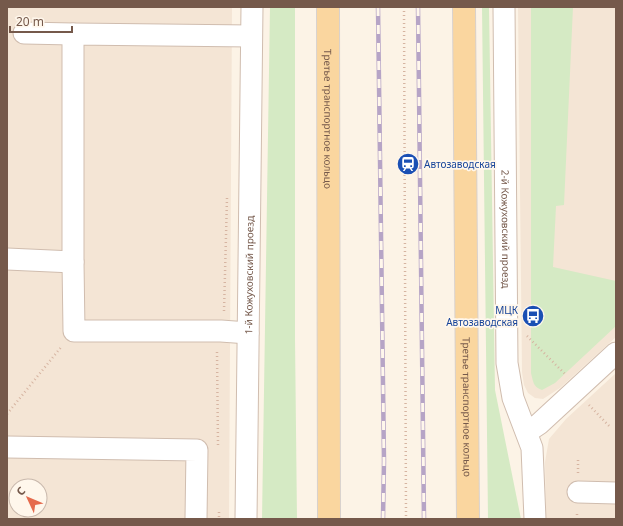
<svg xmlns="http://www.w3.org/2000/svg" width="623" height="526" font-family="'Noto Sans',sans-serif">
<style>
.residential{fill:#f4e5d5;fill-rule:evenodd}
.green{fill:#d5eac4}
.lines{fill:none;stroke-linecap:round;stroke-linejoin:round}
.minor-casing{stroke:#d0bdaf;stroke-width:23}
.major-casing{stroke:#d8d1cd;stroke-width:24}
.path{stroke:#d6b4a1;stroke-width:2.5;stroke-dasharray:1 3;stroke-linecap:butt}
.minor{stroke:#fff;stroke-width:21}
.major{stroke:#fad69f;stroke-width:22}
.rail-casing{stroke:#b6a4c6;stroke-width:4.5}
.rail{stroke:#fff7ec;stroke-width:3;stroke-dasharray:9;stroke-linecap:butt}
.labels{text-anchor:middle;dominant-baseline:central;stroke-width:3.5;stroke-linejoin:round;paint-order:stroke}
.street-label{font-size:10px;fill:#75594b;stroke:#fff7ec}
.transit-label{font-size:10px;fill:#164399;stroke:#fff7ec;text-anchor:start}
</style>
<rect width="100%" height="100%" fill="#fcf3e6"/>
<path class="residential" d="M 7,7 L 232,7 L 229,519 L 7,519 ZM 16,486 L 40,486 L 40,510 L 16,510 Z
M 518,7 L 616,7 L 616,337 L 560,388 L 543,399 L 535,398 L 528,393 L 524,385 L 522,372 Z
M 616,373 L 616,519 L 546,519 L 545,462 L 549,439 L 566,419 Z"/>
<path class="green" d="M 270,7 L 295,7 L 295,339 L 297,519 L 262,519 Z
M 482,7 L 489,7 L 495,390 L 521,519 L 488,519 Z
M 531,7 L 573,7 L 564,205 L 556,206 L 553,267 L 616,281 L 616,326 L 555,383 L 542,390 C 533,387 533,381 531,373 Z"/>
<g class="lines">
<g class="minor-casing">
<g id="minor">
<path id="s1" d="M 504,7 L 507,363 L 513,398 L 532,448 L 535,519"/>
<path d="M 24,33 L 73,34"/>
<path d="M 7,259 L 73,262 L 73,34 L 251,36"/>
<path d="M 73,262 L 74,331 L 221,331 L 248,333"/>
<path d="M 527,432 L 539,424 L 616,353"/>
<path d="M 7,447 L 197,450 L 196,519"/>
<path d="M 578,492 L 616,493"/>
<path id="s2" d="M 246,519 L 252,7"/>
</g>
</g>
<g class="major-casing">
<g id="major">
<path id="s3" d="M 328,7 L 329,519"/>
<path id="s4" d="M 464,7 L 468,519"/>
</g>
</g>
<path class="path" d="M 404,7 L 406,519
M 224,311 L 227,198
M 527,336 L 565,374
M 217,352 L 218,445
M 589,405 L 611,428
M 7,414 L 62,346
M 578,473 L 578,459
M 219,512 L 219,519
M 577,519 L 577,512"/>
<use href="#minor" class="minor"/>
<use href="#major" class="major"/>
<g class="rail-casing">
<path id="rail" d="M 378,7 L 384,461 L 383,519
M 418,7 L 424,519"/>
</g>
<use href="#rail" class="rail"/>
</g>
<defs>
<g id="station-disc" transform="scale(1.15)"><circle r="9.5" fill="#1a4fb4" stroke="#fff7ec"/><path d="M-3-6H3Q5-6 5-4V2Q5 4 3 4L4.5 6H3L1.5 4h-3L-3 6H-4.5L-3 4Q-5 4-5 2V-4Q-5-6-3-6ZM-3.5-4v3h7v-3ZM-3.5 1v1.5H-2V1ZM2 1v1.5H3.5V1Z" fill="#fff"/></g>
<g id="bus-disc" transform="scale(1.15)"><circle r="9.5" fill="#1a4fb4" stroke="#fff7ec"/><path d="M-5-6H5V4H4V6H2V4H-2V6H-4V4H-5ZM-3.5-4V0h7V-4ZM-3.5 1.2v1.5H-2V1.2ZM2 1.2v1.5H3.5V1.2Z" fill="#fff"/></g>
</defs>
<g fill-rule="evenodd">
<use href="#station-disc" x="408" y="164"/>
<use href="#bus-disc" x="533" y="316"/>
</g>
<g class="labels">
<g class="street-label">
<text stroke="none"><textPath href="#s3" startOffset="112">Третье транспортное кольцо</textPath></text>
<text stroke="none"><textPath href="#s1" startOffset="222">2-й Кожуховский проезд</textPath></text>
<text stroke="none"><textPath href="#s2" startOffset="244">1-й Кожуховский проезд</textPath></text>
<text stroke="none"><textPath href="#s4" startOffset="400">Третье транспортное кольцо</textPath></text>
</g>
<g class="transit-label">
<text x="424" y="164">Автозаводская</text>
<text x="518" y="310" text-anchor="end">МЦК<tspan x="518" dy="12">Автозаводская</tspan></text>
</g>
</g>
<rect width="623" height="526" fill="none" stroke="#75594b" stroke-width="16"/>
<g transform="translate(28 498) rotate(314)"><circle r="19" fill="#fff7ec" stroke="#c8b8ac"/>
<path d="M0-3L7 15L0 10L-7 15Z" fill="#e56b4d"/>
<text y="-6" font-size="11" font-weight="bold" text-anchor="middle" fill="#75594b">С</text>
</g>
<path d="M10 26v6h62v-6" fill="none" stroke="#75594b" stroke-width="2"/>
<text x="16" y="26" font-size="12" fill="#75594b" stroke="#fff7ec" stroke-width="3" paint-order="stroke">20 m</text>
</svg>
